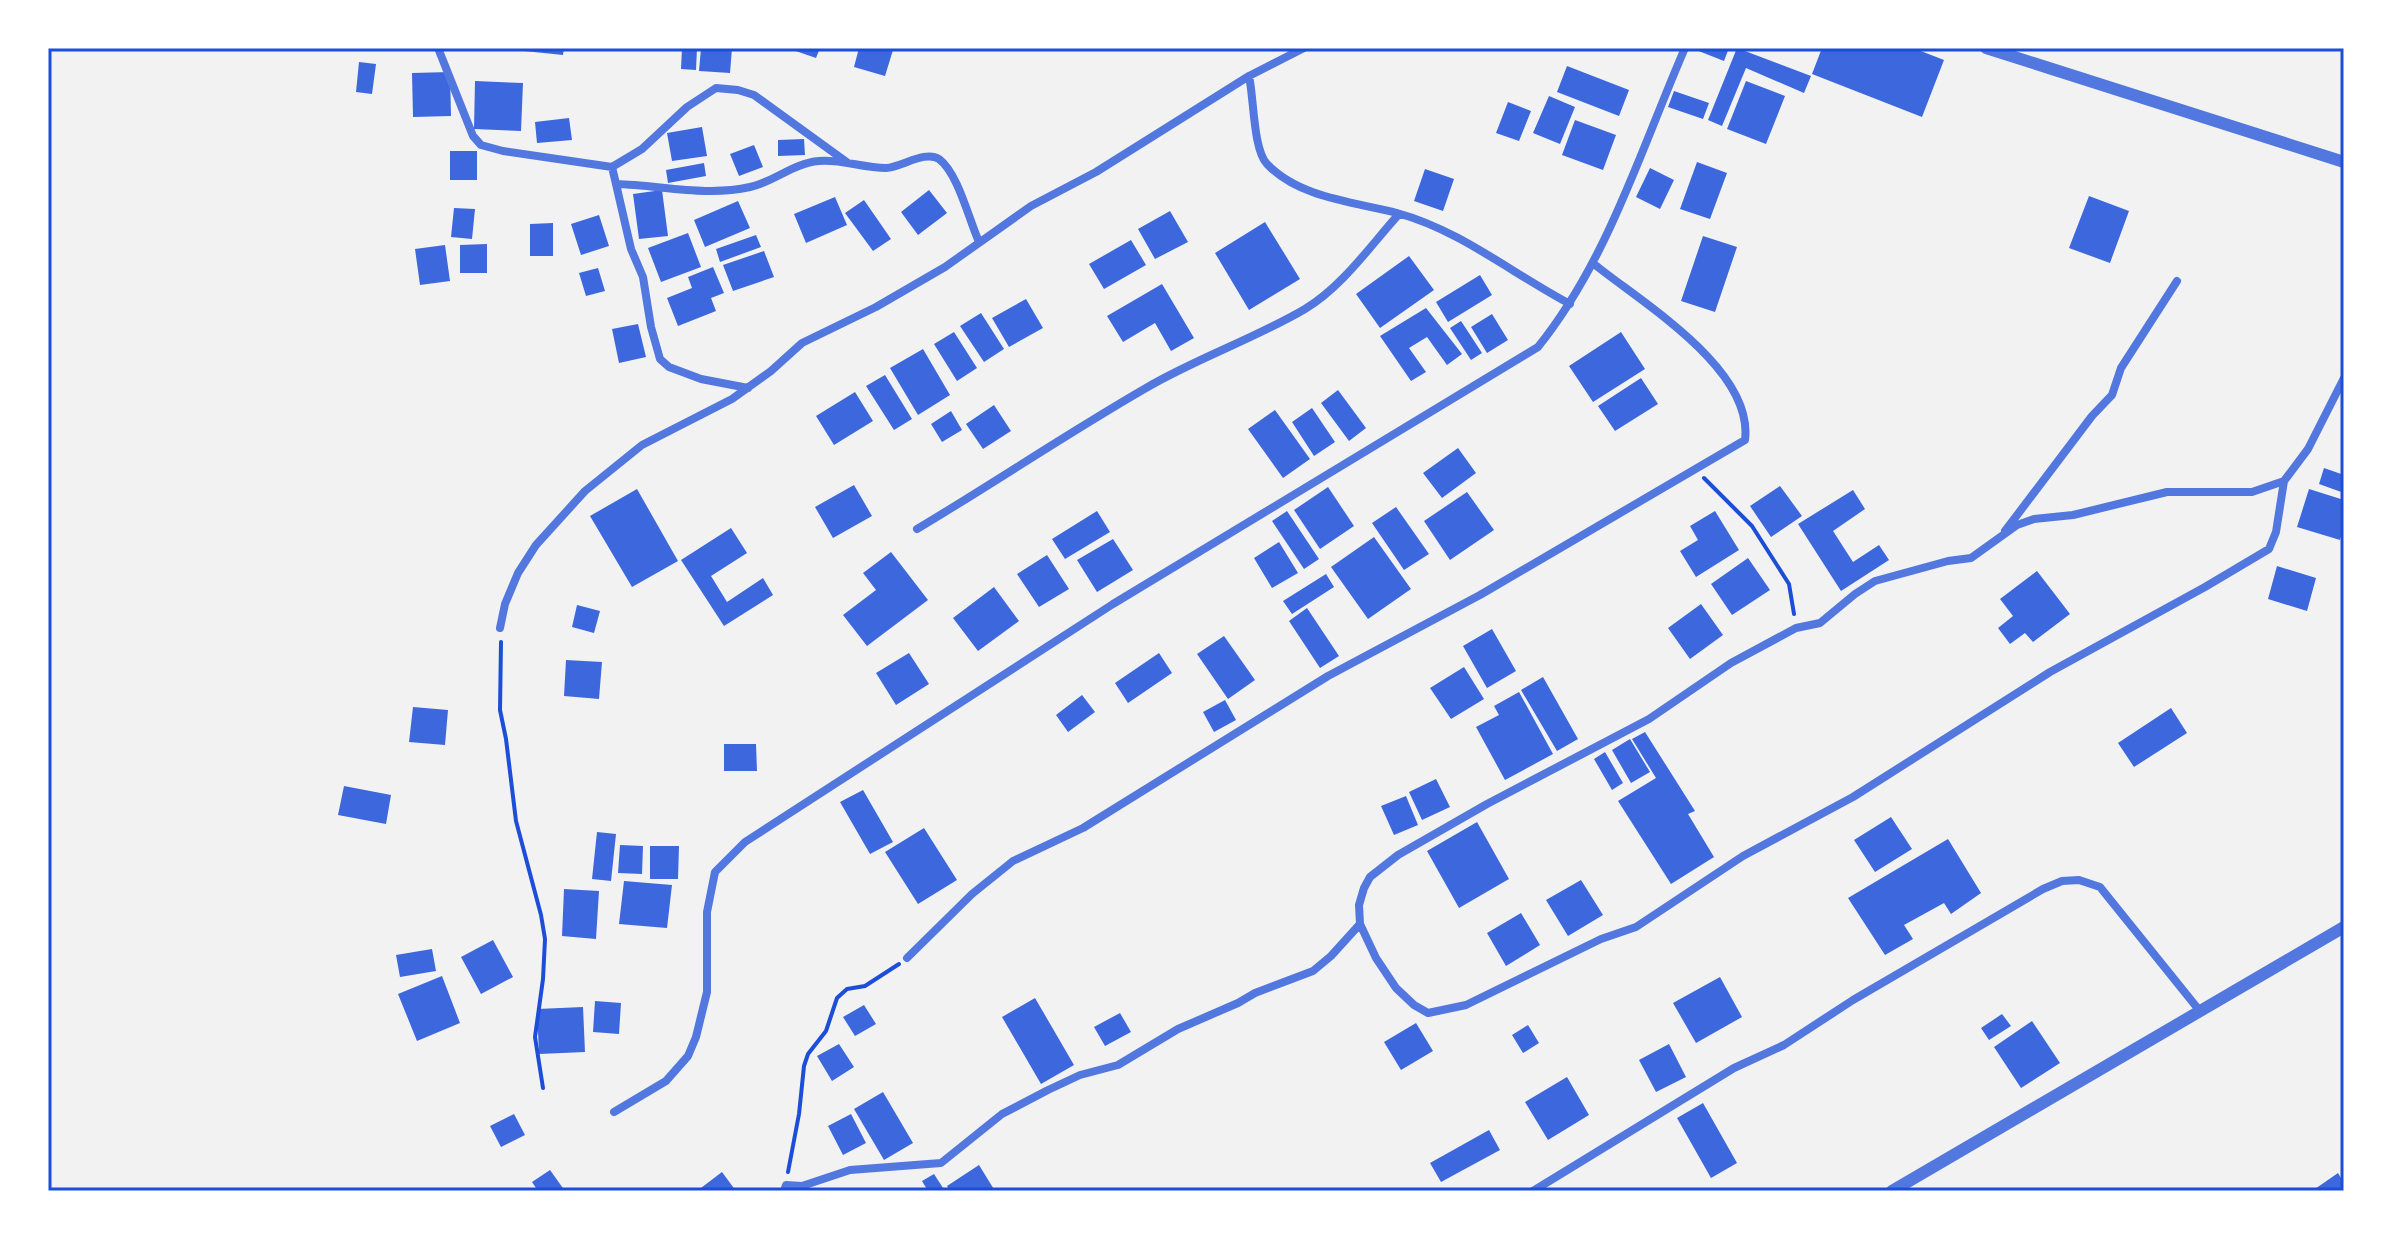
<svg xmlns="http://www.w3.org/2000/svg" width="2392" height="1239" font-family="'IBM Plex Serif',serif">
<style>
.building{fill:#3d67dc}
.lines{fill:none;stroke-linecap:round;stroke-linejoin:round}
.path{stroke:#1d4ed8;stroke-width:4}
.minor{stroke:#5277de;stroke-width:8}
.tertiary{stroke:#5277de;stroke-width:12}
.neatline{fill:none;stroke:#1d4ed8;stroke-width:3}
</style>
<rect width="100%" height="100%" fill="#f2f2f2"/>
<path class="building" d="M 525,48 L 564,48 L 563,55 L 524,51 Z
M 682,48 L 697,48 L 696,70 L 681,69 Z
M 701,48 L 732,48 L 730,73 L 699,71 Z
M 787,48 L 820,48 L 816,58 Z
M 859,48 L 893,50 L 885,76 L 854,67 Z
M 1691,48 L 1729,48 L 1724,61 Z
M 1737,48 L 1811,76 L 1804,93 L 1746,68 L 1722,126 L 1708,120 Z
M 1822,48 L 1913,48 L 1944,60 L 1922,117 L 1812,74 Z
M 359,62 L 376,64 L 372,94 L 356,92 Z
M 1567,66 L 1629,90 L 1619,116 L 1557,92 Z
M 450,72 L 451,116 L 413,117 L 412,73 Z
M 475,81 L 523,83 L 521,131 L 474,129 Z
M 1746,81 L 1785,96 L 1766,144 L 1727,129 Z
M 1674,91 L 1709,103 L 1703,119 L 1668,107 Z
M 1549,96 L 1575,107 L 1560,144 L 1533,133 Z
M 1508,102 L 1531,111 L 1519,141 L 1496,133 Z
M 569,118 L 572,140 L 537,143 L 535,122 Z
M 1575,120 L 1616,135 L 1603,170 L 1562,155 Z
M 702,127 L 707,156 L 672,161 L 667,133 Z
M 804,139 L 805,155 L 778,156 L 778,140 Z
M 754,145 L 763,167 L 739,176 L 730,154 Z
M 450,151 L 477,151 L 477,180 L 450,180 Z
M 1697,162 L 1727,173 L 1710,219 L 1680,209 Z
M 704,163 L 706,176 L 668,183 L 666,170 Z
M 1650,168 L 1674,180 L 1660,209 L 1636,197 Z
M 1425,169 L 1454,179 L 1443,211 L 1414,201 Z
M 662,190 L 668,236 L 639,239 L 633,194 Z
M 929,190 L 947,213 L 918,235 L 901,212 Z
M 2089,196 L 2129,211 L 2110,263 L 2069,248 Z
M 835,197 L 847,225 L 806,243 L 794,214 Z
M 864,200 L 891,239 L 873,251 L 845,213 Z
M 738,201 L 750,228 L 705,247 L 694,220 Z
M 454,208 L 475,209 L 472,239 L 451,237 Z
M 1170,211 L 1188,242 L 1155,259 L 1138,229 Z
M 599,215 L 609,246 L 581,255 L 571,224 Z
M 1265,222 L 1300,279 L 1249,310 L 1215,253 Z
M 553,223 L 553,256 L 530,256 L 530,224 Z
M 688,233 L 701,267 L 661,282 L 648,248 Z
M 756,235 L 761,247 L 720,262 L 716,249 Z
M 1703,236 L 1737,247 L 1715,312 L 1681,301 Z
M 1131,240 L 1146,265 L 1104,289 L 1089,264 Z
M 487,244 L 487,273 L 460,273 L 460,245 Z
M 445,245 L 450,281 L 420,285 L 415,249 Z
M 764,251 L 774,277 L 733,291 L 723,265 Z
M 1409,256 L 1434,290 L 1380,328 L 1356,294 Z
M 713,267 L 724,293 L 711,298 L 716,311 L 678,326 L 667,298 L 692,288 L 688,277 Z
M 598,268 L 605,291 L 586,296 L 579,273 Z
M 1480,275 L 1492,295 L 1448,322 L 1436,302 Z
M 1162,284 L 1194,338 L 1171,351 L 1155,323 L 1123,342 L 1107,316 Z
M 1026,299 L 1043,328 L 1009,347 L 992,318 Z
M 1426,308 L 1462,354 L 1447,365 L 1427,337 L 1409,348 L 1426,372 L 1411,381 L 1380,336 Z
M 981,313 L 1004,349 L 984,362 L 960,326 Z
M 1492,314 L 1508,340 L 1487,353 L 1471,327 Z
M 1461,321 L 1482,353 L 1471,360 L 1450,328 Z
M 638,324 L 646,357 L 619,363 L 612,329 Z
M 954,332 L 977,368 L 957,381 L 934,344 Z
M 1621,332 L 1645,369 L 1593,402 L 1569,366 Z
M 923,349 L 950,395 L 918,415 L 890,368 Z
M 885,375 L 912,419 L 894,430 L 866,386 Z
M 1641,378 L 1658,404 L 1615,431 L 1598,406 Z
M 1338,390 L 1366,428 L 1349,441 L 1321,403 Z
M 855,392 L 873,421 L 834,445 L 816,416 Z
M 994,405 L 1011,431 L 983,449 L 966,424 Z
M 1312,408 L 1335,442 L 1314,456 L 1292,422 Z
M 1275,410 L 1310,459 L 1283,478 L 1248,429 Z
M 951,411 L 962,430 L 942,442 L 931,424 Z
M 1458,448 L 1476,473 L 1442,498 L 1423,473 Z
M 2324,468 L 2344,475 L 2344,493 L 2319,484 Z
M 854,485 L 872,516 L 833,538 L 815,507 Z
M 1780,486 L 1802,516 L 1771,537 L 1750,506 Z
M 1328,487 L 1354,526 L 1320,549 L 1294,510 Z
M 637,489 L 678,561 L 632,587 L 590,516 Z
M 2309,489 L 2344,500 L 2344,526 L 2340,540 L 2297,527 Z
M 1853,490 L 1865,509 L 1833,531 L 1853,562 L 1879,545 L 1889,560 L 1841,591 L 1798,524 Z
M 1467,492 L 1494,530 L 1450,560 L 1424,521 Z
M 1396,507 L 1429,554 L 1404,570 L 1372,523 Z
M 1097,511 L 1110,532 L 1065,559 L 1052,539 Z
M 1287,511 L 1319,559 L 1304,569 L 1272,521 Z
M 1715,511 L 1739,550 L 1696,577 L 1680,551 L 1698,540 L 1690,526 Z
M 731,528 L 747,553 L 711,576 L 727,602 L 763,578 L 773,595 L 724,626 L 681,560 Z
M 1374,537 L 1411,589 L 1368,619 L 1331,567 Z
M 1113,539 L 1133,570 L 1097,592 L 1077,560 Z
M 1279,542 L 1298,573 L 1272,588 L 1254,558 Z
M 891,552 L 928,600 L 867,646 L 843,615 L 876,590 L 863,573 Z
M 1047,555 L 1069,589 L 1039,607 L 1017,574 Z
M 1748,558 L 1770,590 L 1732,615 L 1711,584 Z
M 2277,566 L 2316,578 L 2307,611 L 2268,599 Z
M 2037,571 L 2070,614 L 2033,642 L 2025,633 L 2010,644 L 1998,628 L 2013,616 L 2000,599 Z
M 1326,574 L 1334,587 L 1292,614 L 1283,601 Z
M 994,587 L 1019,621 L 978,651 L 953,618 Z
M 1701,604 L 1723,635 L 1690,659 L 1668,628 Z
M 577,605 L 600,611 L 594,633 L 572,627 Z
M 1307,608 L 1339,656 L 1320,668 L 1289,621 Z
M 1492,629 L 1516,671 L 1487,688 L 1463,646 Z
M 1224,636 L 1255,680 L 1228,699 L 1197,654 Z
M 909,653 L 929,684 L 896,705 L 876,673 Z
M 1159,653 L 1172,673 L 1128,703 L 1115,683 Z
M 566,660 L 602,662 L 599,699 L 564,696 Z
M 1464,667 L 1484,699 L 1451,719 L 1430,688 Z
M 1543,677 L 1578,739 L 1557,751 L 1521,690 Z
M 1519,692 L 1553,754 L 1505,780 L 1476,727 L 1499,715 L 1494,706 Z
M 1082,695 L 1095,712 L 1068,732 L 1056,715 Z
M 1225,700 L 1236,720 L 1214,732 L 1203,712 Z
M 413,707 L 448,710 L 445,745 L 409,742 Z
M 2171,708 L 2187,733 L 2134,767 L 2118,743 Z
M 1645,732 L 1695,811 L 1688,814 L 1714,857 L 1671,884 L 1618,801 L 1656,778 L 1632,739 Z
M 1630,739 L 1650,772 L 1631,783 L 1612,750 Z
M 724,744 L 756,744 L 757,771 L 724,771 Z
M 1605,752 L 1623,783 L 1612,790 L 1594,759 Z
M 1436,779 L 1450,807 L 1422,820 L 1409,792 Z
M 344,786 L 391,795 L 386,824 L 338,815 Z
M 863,790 L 893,842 L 870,854 L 840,802 Z
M 1406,796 L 1418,825 L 1394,835 L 1381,806 Z
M 1891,817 L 1912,849 L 1875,872 L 1854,840 Z
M 1477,822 L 1509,879 L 1459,908 L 1427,851 Z
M 924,828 L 957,880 L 918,904 L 885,852 Z
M 597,832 L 616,834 L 611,881 L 592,879 Z
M 1948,839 L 1981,893 L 1951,914 L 1944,903 L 1904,925 L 1913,939 L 1885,955 L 1848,898 Z
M 620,845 L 643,846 L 642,874 L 618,873 Z
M 650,846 L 679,846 L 678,879 L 650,879 Z
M 1581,880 L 1603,915 L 1568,936 L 1546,900 Z
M 624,881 L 672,885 L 667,928 L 619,924 Z
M 564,889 L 599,891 L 596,939 L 562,936 Z
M 1521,913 L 1540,945 L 1506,966 L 1487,933 Z
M 493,940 L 513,977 L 481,994 L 461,957 Z
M 432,949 L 436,971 L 400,977 L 396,955 Z
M 442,976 L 460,1023 L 417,1041 L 398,994 Z
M 1720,977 L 1742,1017 L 1696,1043 L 1673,1003 Z
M 1035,998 L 1074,1065 L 1041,1084 L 1002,1017 Z
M 595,1001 L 621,1003 L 619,1034 L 593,1032 Z
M 864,1005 L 876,1024 L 855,1036 L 843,1017 Z
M 583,1007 L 585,1052 L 539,1054 L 537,1009 Z
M 1120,1013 L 1131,1032 L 1105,1046 L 1094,1027 Z
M 2002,1014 L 2011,1026 L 1989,1040 L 1981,1028 Z
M 2032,1021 L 2060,1063 L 2021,1088 L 1994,1047 Z
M 1416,1023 L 1433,1051 L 1401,1070 L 1384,1042 Z
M 1528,1025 L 1539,1043 L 1523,1053 L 1512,1035 Z
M 839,1044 L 854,1067 L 832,1081 L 817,1056 Z
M 1669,1044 L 1686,1077 L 1656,1092 L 1639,1060 Z
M 1567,1077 L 1589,1115 L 1548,1140 L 1525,1102 Z
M 883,1092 L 913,1143 L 884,1160 L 854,1109 Z
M 1703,1103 L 1737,1163 L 1711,1178 L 1677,1118 Z
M 514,1114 L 525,1135 L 501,1147 L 490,1126 Z
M 851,1114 L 866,1143 L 843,1155 L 828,1126 Z
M 1489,1130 L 1500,1150 L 1441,1182 L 1430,1163 Z
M 979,1165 L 995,1191 L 950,1191 L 947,1186 Z
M 550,1170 L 565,1191 L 538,1191 L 532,1182 Z
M 722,1172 L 736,1191 L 697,1191 Z
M 2338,1173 L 2344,1183 L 2344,1191 L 2312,1191 Z
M 934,1174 L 945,1191 L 928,1191 L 922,1181 Z"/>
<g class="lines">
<path class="path" d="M 1704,478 L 1752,526 L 1789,584 L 1794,614
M 501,642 L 500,710 L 506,739 L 516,821 L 541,915 L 545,939 L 543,979 L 535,1037 L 543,1088
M 788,1172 L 799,1114 L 804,1066 L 808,1054 L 826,1031 L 837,998 L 847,989 L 865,986 L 899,964"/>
<path class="minor" d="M 438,48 L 473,136 L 481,145 L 503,151 L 612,167 L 642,149 L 687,107 L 716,88 L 738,90 L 754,95 L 848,163
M 1249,76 C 1254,98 1253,149 1267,164 C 1299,198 1355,202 1397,213 C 1460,230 1513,274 1570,304
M 612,167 L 616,184 C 660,185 706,197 750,187 C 774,182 793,163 819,161 C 841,159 863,168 886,168 C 902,167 925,150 939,159 C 958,173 969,220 979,242
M 616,184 L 631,249 L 643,277 L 651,327 L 660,359 L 669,367 L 701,379 L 748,388
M 917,529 C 994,483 1068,433 1146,388 C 1197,358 1254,339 1305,309 C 1342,287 1371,245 1399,214
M 2005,531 L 2092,416 L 2112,395 L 2121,368 L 2177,281
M 500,628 L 505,604 L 518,573 L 536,545 L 585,491 L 642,445 L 732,399 L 771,371 L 802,343 L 876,307 L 945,267 L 1031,206 L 1096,172 L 1249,76 L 1304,48
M 1360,924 L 1376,958 L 1396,988 L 1414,1005 L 1428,1013 L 1466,1005 L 1601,939 L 1636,927 L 1743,856 L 1853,797 L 2050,672 L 2205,587 L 2269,549 L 2276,532 L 2284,481
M 907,958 L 972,894 L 1013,861 L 1083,828 L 1328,676 L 1480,595 L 1745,440 C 1754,369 1642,303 1594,264
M 614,1112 L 666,1081 L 688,1056 L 696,1037 L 707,992 L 707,912 L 715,872 L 745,842 L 1113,604 L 1538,347 C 1608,260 1641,149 1685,48
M 784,1191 L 786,1185 L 802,1186 L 850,1170 L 941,1163 L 1002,1114 L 1048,1090 L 1080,1075 L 1118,1065 L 1178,1029 L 1238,1003 L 1255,993 L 1313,971 L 1331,956 L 1360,924 L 1359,905 L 1364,888 L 1370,877 L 1398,855 L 1487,804 L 1649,719 L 1731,663 L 1796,628 L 1820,623 L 1855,594 L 1875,581 L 1948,561 L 1971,558 L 2017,525 L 2034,519 L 2073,515 L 2167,492 L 2252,492 L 2284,481 L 2308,449 L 2344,378
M 1533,1191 L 1734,1068 L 1784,1045 L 1853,1000 L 2043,889 L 2062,881 L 2079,880 L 2100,887 L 2199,1010"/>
<path class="tertiary" d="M 1986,48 L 2344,162
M 1892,1191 L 2344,927"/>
</g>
<rect width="2392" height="1239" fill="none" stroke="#ffffff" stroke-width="100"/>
<rect x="50" y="50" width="2292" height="1139" class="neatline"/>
</svg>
